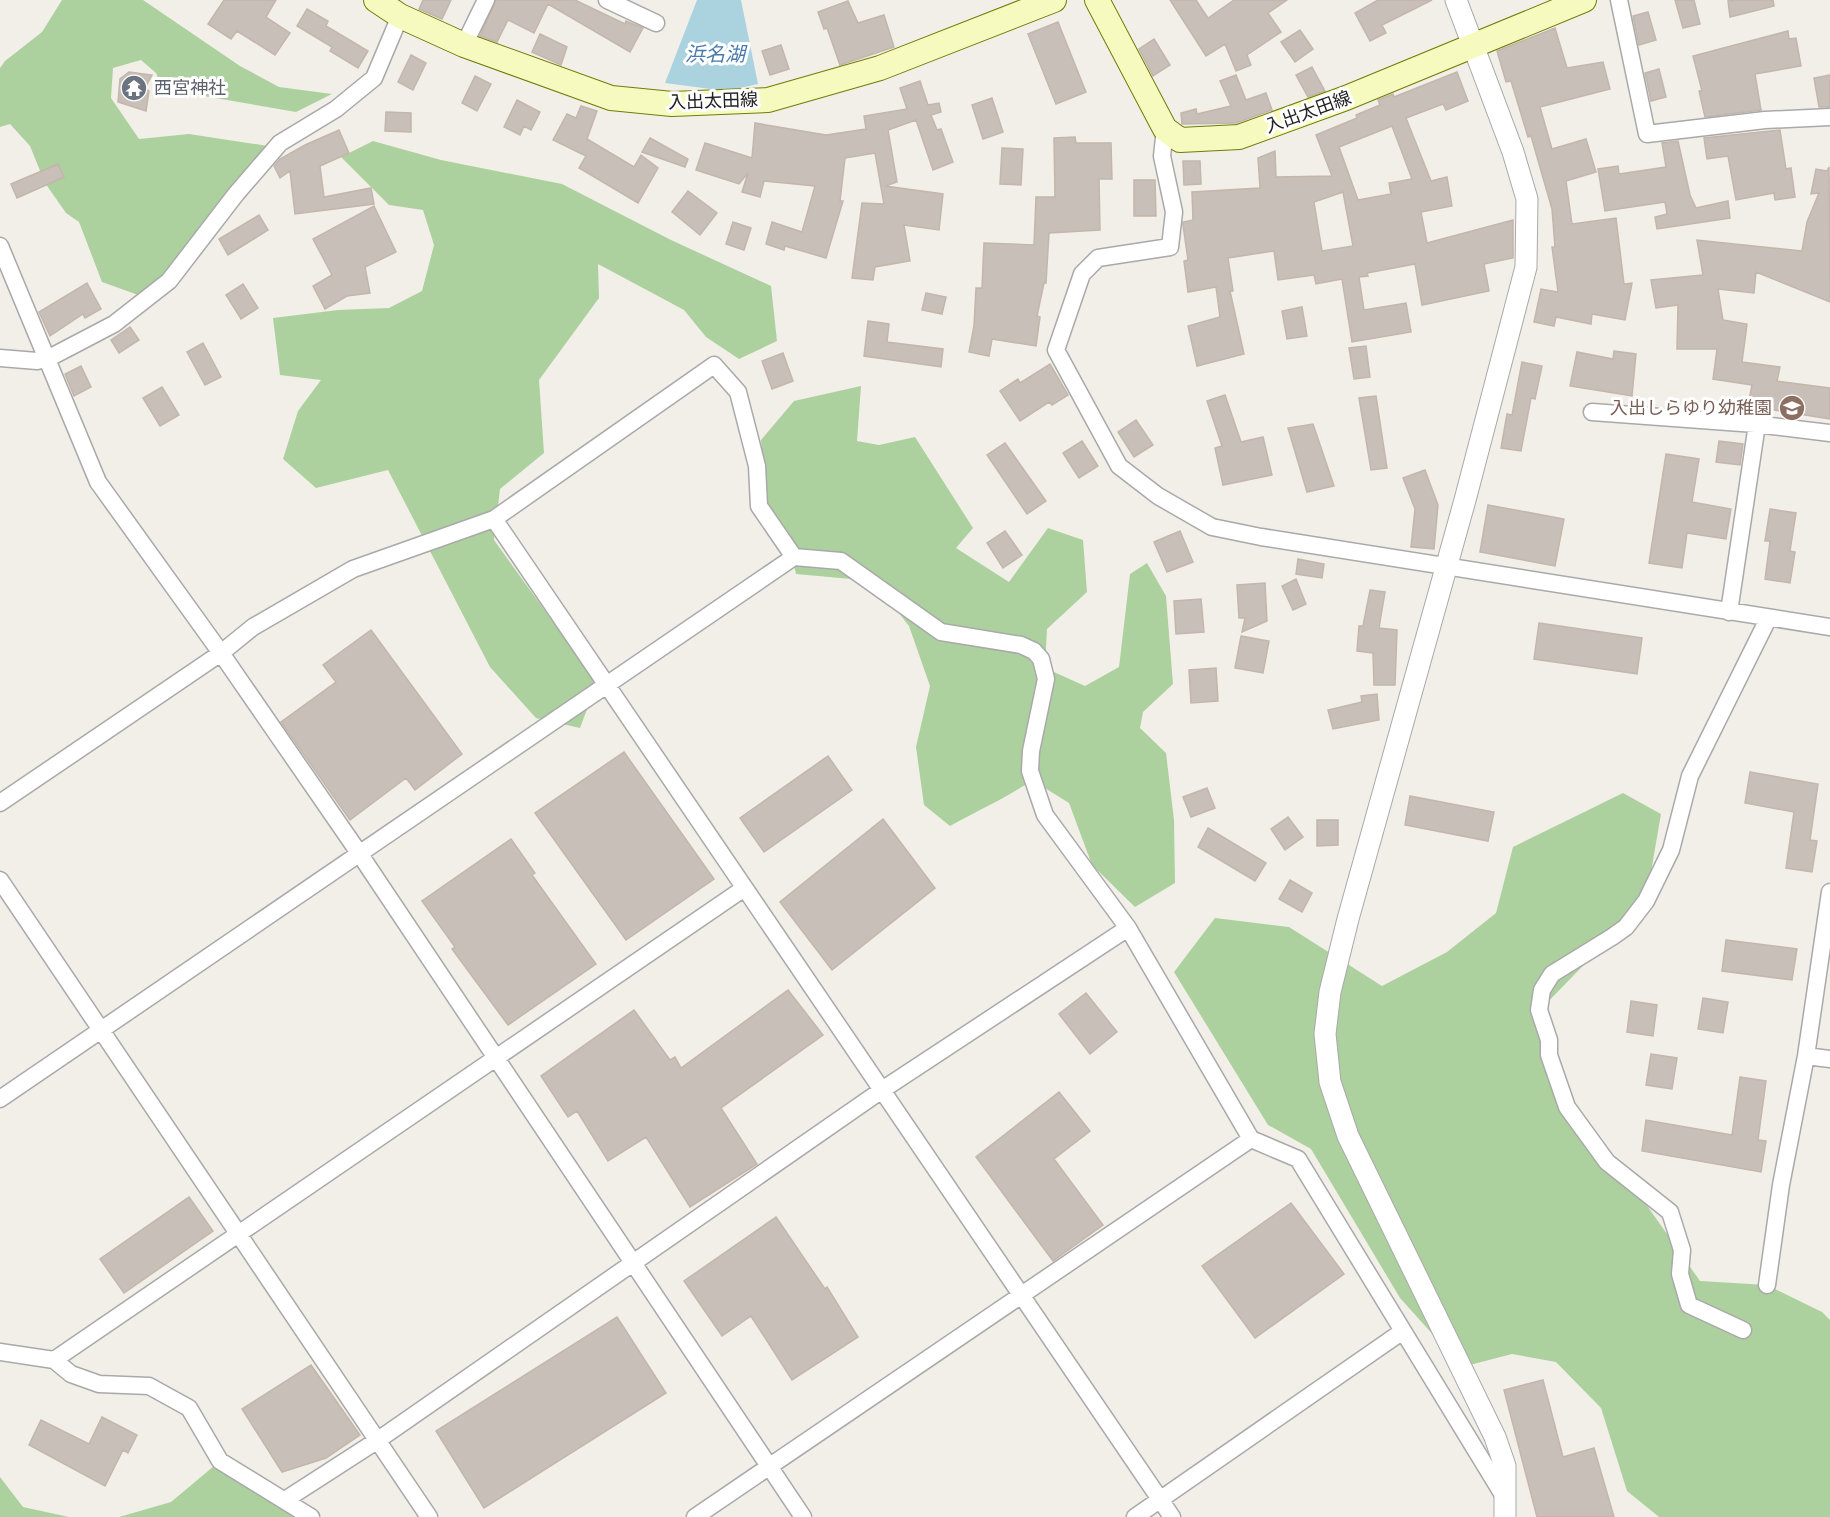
<svg xmlns="http://www.w3.org/2000/svg" width="1830" height="1517" font-family="Rubik,'Noto Sans JP',sans-serif">
<style>
.forest{fill:#add19e}
.water{fill:#aad3df}
.building{fill:#c7bfb8;stroke:#c4b6ab;stroke-width:1.5;fill-rule:evenodd}
.lines{fill:none;stroke-linecap:round;stroke-linejoin:round}
.minor-casing{stroke:#a9a9a9;stroke-width:19}
.tertiary-casing{stroke:#a9a9a9;stroke-width:23}
.secondary-casing{stroke:#707d05;stroke-width:26}
.minor{stroke:#fff;stroke-width:16}
.tertiary{stroke:#fff;stroke-width:21}
.secondary{stroke:#f7fabf;stroke-width:24}
.labels{text-anchor:middle;dominant-baseline:central;stroke-width:6;stroke-linejoin:round;paint-order:stroke}
.worship-label{font-size:18px;fill:#5b616d;stroke:#fff;text-anchor:start}
.street-label{font-size:18px;fill:#222;stroke:#fff}
.education-label{font-size:18px;fill:#785e54;stroke:#fff;text-anchor:end}
.water-label{font-size:20px;font-style:italic;fill:#4a7aab;stroke:#fff}
</style>
<rect width="100%" height="100%" fill="#f2efe9"/>
<path class="forest" d="M 62,0 L 143,0 L 240,66 L 279,87 L 332,94 L 296,112 L 163,89 L 156,73 L 141,60 L 113,68 L 111,98 L 139,139 L 189,134 L 268,146 L 186,258 L 141,296 L 102,282 L 79,222 L 66,213 L 45,183 L 30,146 L 10,124 L 0,127 L 0,68 L 5,61 L 42,32 Z
M 373,141 L 441,160 L 562,184 L 671,240 L 771,286 L 777,341 L 739,359 L 706,337 L 684,310 L 598,264 L 599,298 L 539,380 L 544,453 L 500,489 L 494,540 L 597,683 L 580,728 L 536,718 L 490,667 L 388,470 L 316,488 L 283,459 L 298,411 L 321,380 L 280,375 L 273,318 L 338,310 L 389,308 L 422,291 L 434,245 L 423,210 L 389,205 L 341,157 Z
M 861,386 L 857,441 L 879,445 L 915,437 L 973,528 L 956,548 L 1009,582 L 1048,528 L 1083,540 L 1087,592 L 1047,629 L 1045,668 L 1085,686 L 1119,667 L 1130,574 L 1147,563 L 1166,596 L 1173,684 L 1143,712 L 1140,728 L 1166,753 L 1174,820 L 1175,883 L 1135,907 L 1092,865 L 1069,803 L 1032,780 C 1005,799 978,810 950,826 L 924,805 L 916,747 L 930,686 L 909,626 L 880,589 L 851,579 L 796,574 L 786,531 L 766,500 L 761,440 L 794,401 Z
M 1623,793 L 1661,814 L 1646,901 L 1539,1011 L 1556,1076 L 1700,1281 L 1767,1285 L 1822,1312 L 1830,1320 L 1830,1517 L 1659,1517 L 1627,1491 L 1601,1408 L 1556,1362 L 1512,1354 L 1462,1367 L 1400,1298 L 1311,1149 L 1268,1125 L 1174,972 L 1215,918 L 1289,927 L 1382,986 L 1447,952 L 1496,913 L 1513,847 Z
M 220,1461 L 310,1517 L 119,1517 L 171,1502 Z
M 0,1477 L 23,1507 L 69,1517 L 0,1517 Z"/>
<path class="water" d="M 697,0 L 741,0 L 758,84 L 726,91 L 665,83 Z"/>
<path class="building" d="M 224,0 L 276,0 L 266,17 L 290,33 L 275,55 L 237,31 L 231,39 L 208,24 Z
M 423,0 L 451,0 L 442,19 L 419,9 Z
M 496,0 L 575,0 L 625,24 L 626,21 L 643,28 L 630,52 L 548,4 L 534,33 L 508,20 L 497,42 L 480,36 Z
M 1170,0 L 1196,0 L 1208,18 L 1234,0 L 1287,0 L 1268,13 L 1281,32 L 1247,55 L 1251,65 L 1236,71 L 1225,44 L 1206,56 Z
M 1378,0 L 1432,0 L 1382,25 L 1386,33 L 1370,41 L 1355,13 Z
M 1675,0 L 1694,0 L 1700,24 L 1683,28 Z
M 1736,0 L 1773,0 L 1774,6 L 1730,17 L 1728,1 Z
M 848,1 L 858,23 L 884,15 L 894,47 L 840,65 L 827,28 L 824,29 L 818,12 Z
M 307,9 L 328,21 L 326,26 L 368,51 L 358,68 L 330,51 L 332,47 L 297,26 Z
M 1648,12 L 1656,40 L 1639,45 L 1633,16 Z
M 1058,22 L 1086,92 L 1056,104 L 1028,34 Z
M 1555,28 L 1567,68 L 1603,62 L 1610,89 L 1540,107 L 1552,149 L 1586,139 L 1596,172 L 1566,181 L 1572,224 L 1616,218 L 1624,284 L 1632,283 L 1625,320 L 1592,314 L 1591,324 L 1556,317 L 1554,326 L 1534,322 L 1541,289 L 1558,292 L 1552,247 L 1555,247 L 1552,209 L 1531,136 L 1528,137 L 1511,81 L 1506,82 L 1497,51 Z
M 1300,30 L 1313,49 L 1295,62 L 1281,42 Z
M 1788,31 L 1789,39 L 1796,38 L 1801,66 L 1755,74 L 1761,110 L 1705,117 L 1699,91 L 1702,91 L 1693,56 Z
M 540,34 L 567,47 L 561,65 L 532,52 Z
M 1154,39 L 1170,65 L 1153,76 L 1139,49 Z
M 781,45 L 789,69 L 770,75 L 762,51 Z
M 411,55 L 426,63 L 413,90 L 398,82 Z
M 1312,67 L 1325,91 L 1308,97 L 1296,75 Z
M 1659,69 L 1666,97 L 1651,101 L 1645,73 Z
M 129,72 L 152,75 L 145,88 L 149,91 L 146,111 L 118,102 L 120,79 Z
M 1457,72 L 1468,101 L 1446,110 L 1443,104 L 1406,118 L 1431,181 L 1447,177 L 1452,206 L 1421,212 L 1427,243 L 1513,220 L 1513,258 L 1484,264 L 1489,291 L 1422,305 L 1415,264 L 1367,273 L 1368,276 L 1359,277 L 1364,310 L 1406,303 L 1411,332 L 1352,342 L 1342,279 L 1316,284 L 1314,275 L 1278,280 L 1274,251 L 1228,258 L 1233,291 L 1230,291 L 1244,354 L 1197,366 L 1188,326 L 1220,317 L 1216,287 L 1188,292 L 1184,261 L 1188,260 L 1183,225 L 1183,222 L 1193,220 L 1192,192 L 1260,188 L 1258,158 L 1275,151 L 1276,177 L 1332,176 L 1316,135 L 1357,118 L 1356,115 L 1380,105 L 1378,100 L 1393,94 L 1394,97 ZM 1392,126 L 1412,179 L 1389,183 L 1391,194 L 1358,200 L 1339,147 ZM 1343,192 L 1353,246 L 1322,251 L 1314,202 Z
M 1236,75 L 1246,100 L 1266,93 L 1272,110 L 1236,123 L 1182,124 L 1181,113 L 1196,109 L 1197,114 L 1231,106 L 1220,81 Z
M 1830,75 L 1830,107 L 1819,107 L 1814,78 Z
M 475,76 L 491,84 L 477,111 L 462,103 Z
M 920,81 L 928,105 L 939,103 L 941,112 L 931,115 L 937,130 L 941,129 L 953,162 L 933,170 L 916,120 L 888,130 L 897,182 L 885,186 L 943,194 L 939,230 L 904,225 L 910,261 L 875,267 L 873,280 L 852,278 L 862,203 L 884,204 L 875,153 L 845,158 L 840,201 L 843,201 L 826,258 L 785,246 L 784,250 L 766,244 L 772,222 L 802,232 L 815,186 L 764,181 L 760,197 L 742,192 L 748,173 L 739,184 L 696,170 L 705,143 L 752,158 L 755,123 L 826,135 L 866,129 L 864,116 L 907,109 L 900,88 Z
M 992,98 L 1003,132 L 983,139 L 972,105 Z
M 517,100 L 540,112 L 531,130 L 524,126 L 520,135 L 504,127 Z
M 581,106 L 597,111 L 587,139 L 634,167 L 641,155 L 658,168 L 638,203 L 579,168 L 586,156 L 553,140 L 567,114 L 576,118 Z
M 386,112 L 411,113 L 411,132 L 385,131 Z
M 339,130 L 349,153 L 320,166 L 324,197 L 371,188 L 374,204 L 295,214 L 290,171 L 280,178 L 274,166 L 280,159 L 305,145 Z
M 1780,130 L 1786,169 L 1791,168 L 1795,197 L 1775,200 L 1774,193 L 1736,200 L 1728,156 L 1707,159 L 1704,138 Z
M 1075,137 L 1076,143 L 1111,143 L 1112,179 L 1099,179 L 1100,230 L 1049,233 L 1046,283 L 1044,283 L 1037,316 L 1040,317 L 1036,346 L 992,339 L 989,356 L 969,352 L 974,326 L 976,288 L 982,288 L 984,243 L 1034,245 L 1036,197 L 1055,197 L 1054,138 Z
M 650,138 L 688,159 L 685,167 L 642,152 Z
M 1678,141 L 1690,195 L 1696,208 L 1728,201 L 1730,218 L 1657,229 L 1655,217 L 1667,214 L 1665,202 L 1605,211 L 1598,169 L 1618,166 L 1619,174 L 1666,167 L 1662,143 Z
M 1002,148 L 1023,149 L 1021,185 L 1000,184 Z
M 1183,161 L 1200,161 L 1201,184 L 1184,185 Z
M 58,164 L 64,177 L 17,198 L 11,184 Z
M 1829,167 L 1830,302 L 1756,272 L 1754,293 L 1718,289 L 1723,320 L 1747,324 L 1742,362 L 1780,367 L 1777,381 L 1830,388 L 1830,419 L 1748,406 L 1752,385 L 1713,379 L 1717,349 L 1677,349 L 1678,305 L 1656,308 L 1651,280 L 1703,275 L 1697,240 L 1802,251 L 1807,222 L 1819,193 L 1811,194 L 1816,169 L 1827,171 Z
M 1134,180 L 1155,180 L 1156,216 L 1134,216 Z
M 688,191 L 717,213 L 700,235 L 672,212 Z
M 374,206 L 396,252 L 365,267 L 370,293 L 347,296 L 325,309 L 313,286 L 332,275 L 313,239 Z
M 259,215 L 268,230 L 228,255 L 219,239 Z
M 733,222 L 751,228 L 744,250 L 726,244 Z
M 87,283 L 101,309 L 85,318 L 83,314 L 50,336 L 39,312 Z
M 243,284 L 258,308 L 241,319 L 226,295 Z
M 926,293 L 946,297 L 942,314 L 922,310 Z
M 1302,307 L 1307,336 L 1287,339 L 1282,311 Z
M 868,321 L 889,324 L 887,342 L 943,349 L 941,367 L 864,356 Z
M 130,327 L 139,340 L 119,353 L 111,340 Z
M 203,343 L 221,377 L 205,385 L 187,352 Z
M 1366,346 L 1370,377 L 1354,379 L 1349,348 Z
M 1614,351 L 1636,354 L 1632,396 L 1570,386 L 1577,352 L 1613,359 Z
M 783,353 L 793,381 L 772,389 L 762,361 Z
M 1522,362 L 1542,366 L 1535,399 L 1531,398 L 1521,451 L 1501,448 L 1507,414 L 1512,415 Z
M 1050,364 L 1068,395 L 1052,405 L 1049,402 L 1020,421 L 1000,391 L 1018,379 L 1020,383 Z
M 81,366 L 91,387 L 74,396 L 65,374 Z
M 162,387 L 179,415 L 160,426 L 143,398 Z
M 1225,395 L 1241,442 L 1263,437 L 1272,475 L 1223,485 L 1215,448 L 1222,446 L 1207,401 Z
M 1376,396 L 1387,468 L 1371,470 L 1359,398 Z
M 1136,420 L 1153,445 L 1134,457 L 1118,432 Z
M 1313,424 L 1334,486 L 1307,492 L 1288,428 Z
M 1082,441 L 1098,466 L 1079,478 L 1063,453 Z
M 1719,441 L 1743,444 L 1740,465 L 1716,462 Z
M 1005,443 L 1046,501 L 1027,514 L 987,455 Z
M 1666,454 L 1699,459 L 1692,502 L 1731,509 L 1726,539 L 1687,533 L 1682,568 L 1649,563 Z
M 1425,470 L 1438,505 L 1434,549 L 1411,547 L 1415,509 L 1403,478 Z
M 1488,505 L 1564,519 L 1555,566 L 1480,552 Z
M 1770,509 L 1796,513 L 1790,551 L 1795,552 L 1790,583 L 1765,579 L 1770,541 L 1765,541 Z
M 1005,531 L 1022,555 L 1003,568 L 987,543 Z
M 1180,531 L 1193,562 L 1167,572 L 1154,542 Z
M 1298,559 L 1324,564 L 1322,578 L 1296,574 Z
M 1296,579 L 1306,604 L 1293,610 L 1282,586 Z
M 1265,583 L 1267,621 L 1242,632 L 1245,618 L 1239,618 L 1237,585 Z
M 1370,590 L 1385,592 L 1379,628 L 1397,630 L 1395,685 L 1374,685 L 1373,653 L 1357,651 L 1359,626 L 1363,626 Z
M 1201,599 L 1204,632 L 1176,634 L 1174,601 Z
M 1539,623 L 1642,638 L 1637,674 L 1534,659 Z
M 371,630 L 462,754 L 415,790 L 406,778 L 350,820 L 281,722 L 336,682 L 323,665 Z
M 1241,636 L 1269,641 L 1263,673 L 1235,668 Z
M 1216,668 L 1218,701 L 1191,703 L 1189,670 Z
M 1377,694 L 1379,720 L 1333,729 L 1328,710 L 1362,702 L 1361,696 Z
M 624,752 L 714,879 L 626,940 L 535,813 Z
M 828,756 L 852,790 L 764,852 L 740,818 Z
M 1750,772 L 1818,784 L 1810,840 L 1817,841 L 1812,872 L 1786,868 L 1794,812 L 1745,803 Z
M 1207,788 L 1215,808 L 1191,817 L 1183,797 Z
M 1410,796 L 1494,812 L 1488,841 L 1405,825 Z
M 1288,817 L 1303,837 L 1285,850 L 1271,829 Z
M 883,819 L 935,888 L 832,970 L 780,902 Z
M 1317,820 L 1338,820 L 1338,845 L 1317,846 Z
M 1208,828 L 1266,863 L 1255,881 L 1198,847 Z
M 511,839 L 535,873 L 532,875 L 596,964 L 508,1025 L 452,949 L 455,947 L 422,901 Z
M 1290,880 L 1312,893 L 1302,912 L 1279,899 Z
M 1726,940 L 1797,949 L 1792,980 L 1722,971 Z
M 788,990 L 823,1035 L 721,1108 L 757,1164 L 690,1207 L 646,1137 L 608,1161 L 577,1111 L 568,1117 L 541,1076 L 634,1010 L 670,1060 L 675,1057 L 681,1068 Z
M 1086,993 L 1117,1032 L 1090,1054 L 1059,1014 Z
M 1703,998 L 1728,1002 L 1723,1033 L 1698,1029 Z
M 1631,1001 L 1657,1005 L 1653,1036 L 1627,1032 Z
M 1651,1054 L 1677,1058 L 1672,1089 L 1646,1085 Z
M 1740,1077 L 1766,1081 L 1758,1140 L 1766,1141 L 1761,1172 L 1642,1151 L 1646,1120 L 1732,1135 Z
M 1059,1092 L 1090,1131 L 1054,1159 L 1103,1225 L 1053,1261 L 976,1157 Z
M 189,1197 L 213,1231 L 124,1293 L 100,1259 Z
M 1291,1203 L 1344,1274 L 1255,1338 L 1202,1266 Z
M 776,1217 L 825,1289 L 827,1287 L 858,1337 L 792,1380 L 751,1316 L 722,1336 L 684,1281 Z
M 617,1317 L 666,1393 L 484,1508 L 436,1431 Z
M 311,1365 L 360,1435 L 326,1458 L 282,1472 L 242,1409 Z
M 1543,1380 L 1563,1457 L 1594,1448 L 1614,1517 L 1537,1517 L 1504,1390 Z
M 102,1417 L 137,1435 L 128,1453 L 123,1450 L 105,1486 L 29,1445 L 41,1420 L 89,1444 Z"/>
<g class="lines">
<g class="minor-casing">
<path id="minor" d="M 607,0 L 656,23
M 1619,0 L 1647,134 L 1765,120 L 1830,117
M 464,45 L 486,0
M 1165,129 L 1162,156 L 1174,212 L 1170,247 L 1098,258 L 1082,274 L 1056,350 L 1119,466 L 1158,496 L 1212,527 L 1261,537 L 1830,627
M 0,246 L 98,482 L 221,653 L 359,853 L 803,1517
M 0,358 L 37,361 L 49,358 L 114,324 L 169,281 L 236,194 L 280,143 L 336,109 L 374,78 L 400,16
M 1592,412 L 1755,424 L 1830,433
M 494,519 L 1172,1517
M 1729,612 L 1757,424
M 0,803 L 221,653 L 253,627 L 353,569 L 494,519 L 714,365 L 738,392 L 757,466 L 759,506 L 794,557
M 0,880 L 429,1517
M 1806,1056 L 1830,1059
M 0,1099 L 794,557 L 841,561 L 941,632 L 1021,645 L 1034,651 L 1041,659 L 1046,679 L 1031,751 L 1030,771 L 1045,815 L 1128,928 L 1251,1139 L 1298,1159 L 1505,1498
M 1767,1285 L 1781,1185 L 1806,1056 L 1830,892
M 1743,1330 L 1689,1305 L 1680,1274 L 1682,1250 L 1670,1212 L 1607,1162 L 1567,1107 L 1549,1055 L 1549,1040 L 1539,1010 L 1542,990 L 1552,974 L 1612,937 L 1626,927 L 1646,901 L 1671,850 L 1690,776 L 1768,619
M 0,1352 L 54,1360 L 71,1374 L 99,1384 L 149,1386 L 189,1408 L 220,1461 L 311,1517
M 54,1360 L 743,889
M 285,1500 L 378,1440 L 882,1090 L 1128,928
M 695,1517 L 1251,1139
M 1135,1517 L 1403,1331"/>
</g>
<g class="tertiary-casing">
<path id="tertiary" d="M 1456,0 L 1513,152 L 1527,199 L 1526,267 L 1465,500 L 1348,919 L 1330,992 L 1325,1034 L 1330,1082 L 1348,1136 L 1495,1437 L 1505,1466 L 1505,1517"/>
</g>
<g class="secondary-casing">
<path id="secondary" d="M 376,0 L 400,16 L 464,45 L 611,98 L 672,104 L 768,100 L 880,68 L 1054,0
M 1097,0 L 1165,129 L 1180,140 L 1239,137 L 1346,98 L 1584,0"/>
</g>
<use href="#minor" class="minor"/>
<use href="#tertiary" class="tertiary"/>
<use href="#secondary" class="secondary"/>
</g>
<defs>
<g id="temple-disc" transform="scale(1.35)"><circle r="9.5" fill="#6b7280" stroke="#fff"/><path d="M0-6L5-2H3V0L6.5 2.5H4V6H1.5V3h-3V6H-4V2.5H-6.5L-3 0V-2H-5Z" fill="#fff"/></g>
<g id="school-disc" transform="scale(1.35)"><circle r="9.5" fill="#8d6e63" stroke="#fff"/><path d="M0-5L7-2L0 1L-7-2ZM-4 1L0 2.5L4 1V4Q0 6-4 4Z" fill="#fff"/></g>
</defs>
<g fill-rule="evenodd">
<use href="#temple-disc" x="134" y="88"/>
<use href="#school-disc" x="1792" y="408"/>
</g>
<g class="labels">
<g class="worship-label">
<text x="154" y="88">西宮神社</text>
</g>
<g class="street-label">
<text transform="translate(713 101) rotate(-2)">入出太田線</text>
<text transform="translate(1308 112) rotate(-20)">入出太田線</text>
</g>
<g class="education-label">
<text x="1772" y="408">入出しらゆり幼稚園</text>
</g>
<g class="water-label">
<text x="715" y="54">浜名湖</text>
</g>
</g>
</svg>
